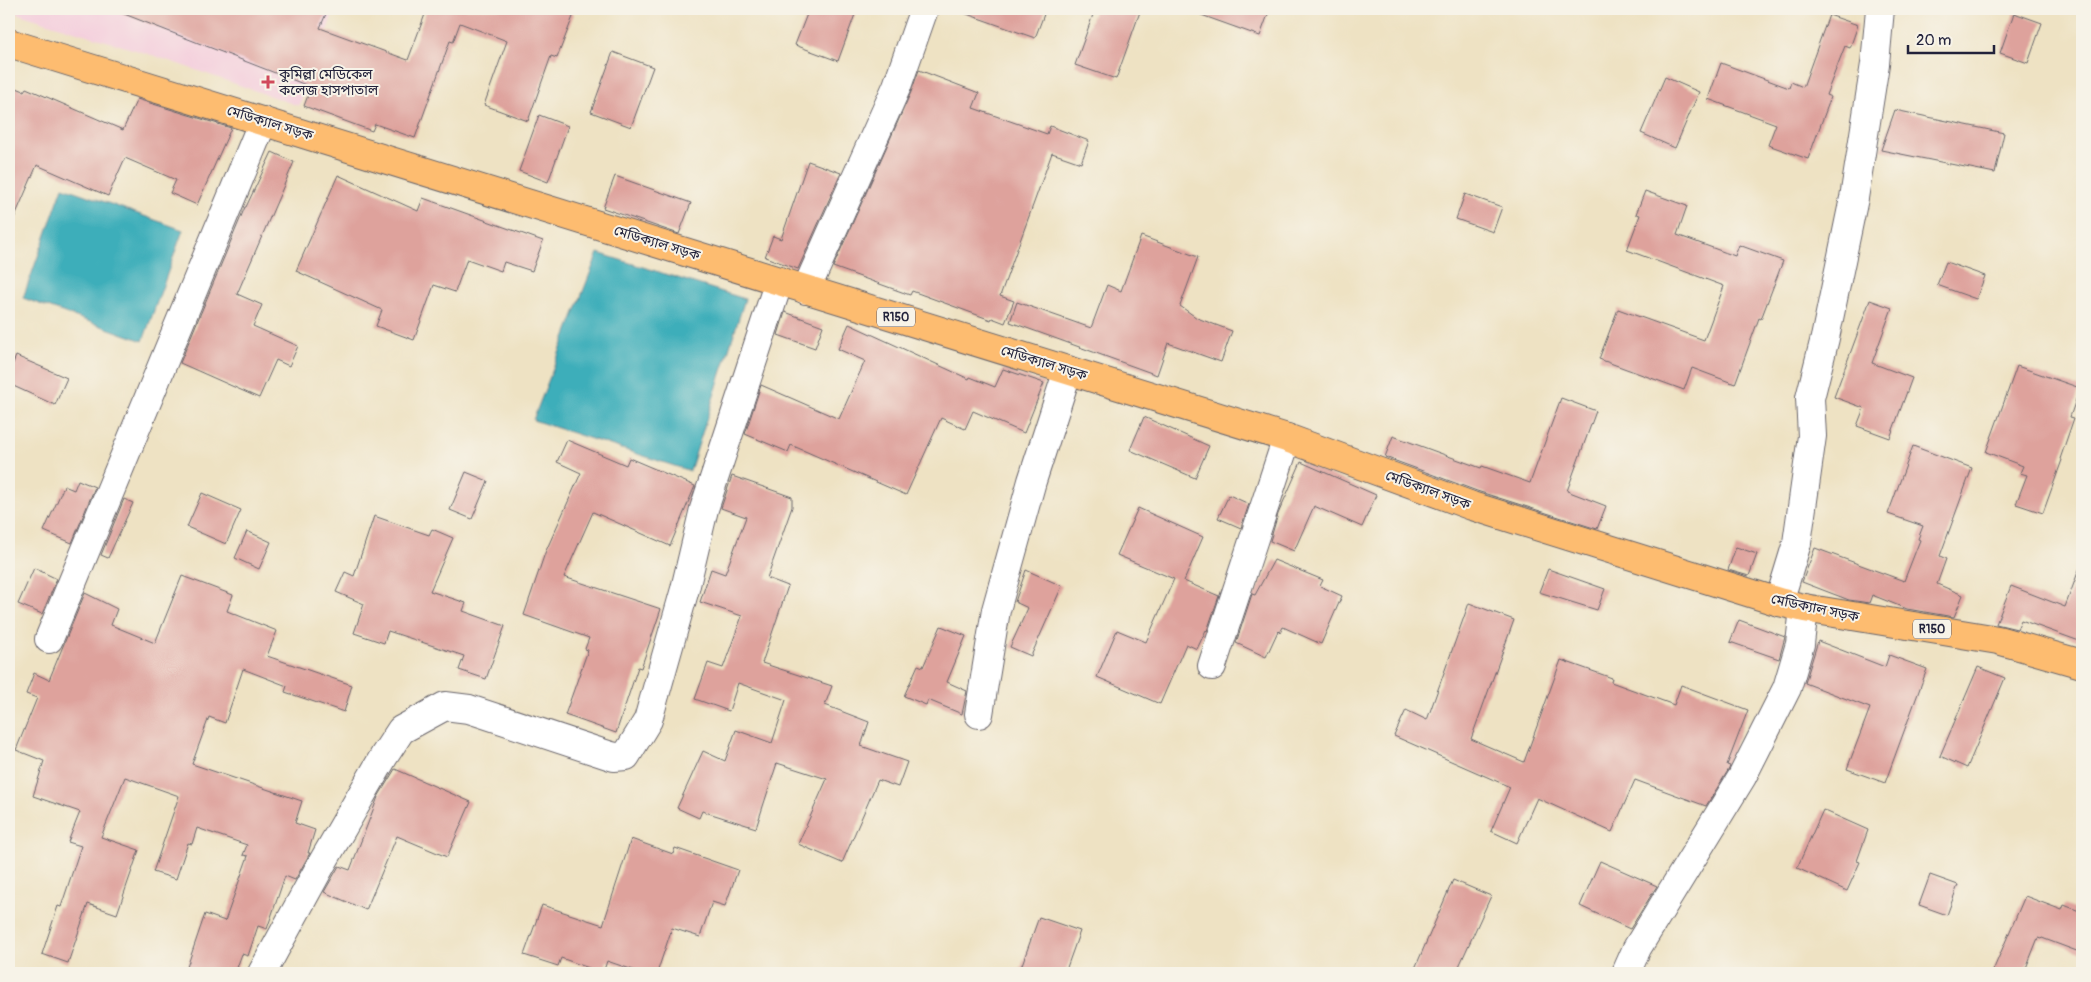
<svg xmlns="http://www.w3.org/2000/svg" width="2091" height="982" font-family="Pangolin,'Noto Sans Bengali',sans-serif">
<style>
.built{fill:#f4cfdd}
.water{fill:#3eaeba;stroke:#30687a}
.building{fill:#dea29c}
.lines{fill:none;stroke-linecap:round;stroke-linejoin:round}
.street-casing{stroke:#69656b;stroke-width:30}
.primary-casing{stroke:#69656b;stroke-width:30}
.street{stroke:#fff;stroke-width:28}
.primary{stroke:#fdbc70;stroke-width:28}
.poi-dot{fill:#d1495b;stroke:#f7f3e8;stroke-width:2}
.labels{text-anchor:middle;dominant-baseline:central;stroke-width:4;stroke-linejoin:round;paint-order:stroke}
.shield{fill:#f7f3e8;stroke:#62616f;stroke-width:1}
.shield-label{font-size:12px;font-weight:bold;fill:#22223b}
.poi-label{font-size:14px;fill:#22223b;stroke:#f7f3e8;text-anchor:start}
.street-label{font-size:14px;fill:#22223b;stroke:#f7f3e8}
</style>
<rect width="100%" height="100%" fill="#f7f3e8"/>
<filter id="ink" filterUnits="userSpaceOnUse"><feTurbulence type="fractalNoise" baseFrequency=".02" numOctaves="2"/><feDisplacementMap in="SourceGraphic" scale="10" xChannelSelector="R" yChannelSelector="G"/><feConvolveMatrix kernelMatrix="1 2 1 2 8 2 1 2 1" color-interpolation-filters="sRGB"/></filter>
<filter id="wash" filterUnits="userSpaceOnUse"><feTurbulence type="fractalNoise" baseFrequency=".0096" numOctaves="4" result="noise"/><feDisplacementMap in="SourceGraphic" scale="20" xChannelSelector="R" yChannelSelector="G"/><feGaussianBlur stdDeviation="1.12" result="paint"/><feColorMatrix in="noise" values="0 0 0 0 0 0 0 0 0 0 0 0 0 0 0 0 0 1.4 0 .05"/><feComposite in="paint" operator="in"/></filter>
<g filter="url(#wash)">
<rect width="100%" height="100%" fill="#eee2c3"/>
<path class="built" d="M 9,9 L 335,9 L 299,106 L 158,57 L 9,11 Z"/>
<path class="water" d="M 63,187 L 183,230 L 143,341 L 23,298 Z
M 598,253 L 745,299 L 690,471 L 533,420 Z"/>
<g id="blocks">
<path class="building" d="M 114,9 L 328,9 L 320,28 L 408,60 L 427,9 L 560,9 L 574,14 L 557,58 L 551,56 L 528,121 L 484,105 L 507,41 L 460,23 L 453,42 L 450,41 L 415,138 L 375,124 L 372,131 L 304,106 L 311,87 L 114,10 Z
M 809,9 L 857,9 L 838,61 L 795,45 Z
M 961,9 L 1046,9 L 1035,38 L 961,12 Z
M 1095,9 L 1141,9 L 1116,79 L 1075,65 Z
M 1194,9 L 1270,9 L 1260,36 L 1193,12 Z
M 2014,13 L 2042,23 L 2028,63 L 2000,53 Z
M 1829,15 L 1858,25 L 1850,48 L 1845,46 L 1826,95 L 1831,97 L 1808,159 L 1768,145 L 1776,124 L 1708,99 L 1721,63 L 1789,88 L 1791,82 L 1803,87 Z
M 613,52 L 653,67 L 631,127 L 591,112 Z
M 919,70 L 979,93 L 973,108 L 1047,134 L 1050,126 L 1089,141 L 1081,163 L 1052,153 L 1000,296 L 1014,301 L 1005,323 L 992,318 L 991,320 L 912,291 L 910,295 L 833,267 L 911,92 Z
M 1665,77 L 1699,92 L 1675,148 L 1641,133 Z
M 9,85 L 24,91 L 26,88 L 123,130 L 137,99 L 231,128 L 197,205 L 170,193 L 176,180 L 125,158 L 108,196 L 37,165 L 9,230 Z
M 1895,110 L 2004,133 L 1995,173 L 1881,150 Z
M 539,115 L 568,126 L 548,182 L 519,171 Z
M 272,152 L 294,162 L 237,294 L 262,305 L 253,326 L 298,346 L 289,366 L 276,360 L 259,398 L 180,363 L 245,207 L 246,207 Z
M 808,161 L 841,173 L 798,269 L 765,257 L 773,236 L 781,239 Z
M 338,175 L 418,211 L 423,198 L 543,241 L 532,271 L 504,262 L 501,271 L 467,259 L 455,292 L 434,285 L 414,340 L 376,326 L 382,310 L 296,271 Z
M 615,176 L 691,203 L 679,234 L 603,208 Z
M 1645,191 L 1687,206 L 1677,235 L 1735,256 L 1739,245 L 1783,261 L 1761,319 L 1759,318 L 1735,384 L 1692,368 L 1684,390 L 1599,359 L 1618,309 L 1704,340 L 1724,286 L 1627,250 L 1640,215 L 1636,214 Z
M 1465,194 L 1502,207 L 1493,232 L 1456,219 Z
M 1141,236 L 1198,257 L 1180,306 L 1197,318 L 1232,331 L 1221,362 L 1168,343 L 1157,375 L 1010,322 L 1017,302 L 1091,328 L 1107,285 L 1121,291 Z
M 1946,262 L 1985,276 L 1976,299 L 1937,285 Z
M 1870,300 L 1892,308 L 1872,363 L 1912,378 L 1890,438 L 1857,426 L 1864,408 L 1834,397 Z
M 785,312 L 823,326 L 815,348 L 778,335 Z
M 849,324 L 969,379 L 970,377 L 995,387 L 1003,369 L 1044,383 L 1024,433 L 973,411 L 965,429 L 941,418 L 906,495 L 791,445 L 788,452 L 745,434 L 761,385 L 839,419 L 865,361 L 838,349 Z
M 16,356 L 67,378 L 55,405 L 9,384 L 9,373 Z
M 2017,366 L 2080,388 L 2070,417 L 2074,418 L 2060,459 L 2062,460 L 2043,513 L 2016,504 L 2027,475 L 2020,473 L 2023,466 L 1986,452 Z
M 1561,398 L 1596,411 L 1567,491 L 1606,506 L 1597,529 L 1477,491 L 1385,457 L 1393,436 L 1481,468 L 1482,466 L 1530,483 Z
M 1144,417 L 1209,446 L 1195,478 L 1130,450 Z
M 567,440 L 626,465 L 629,458 L 695,486 L 670,546 L 593,512 L 564,577 L 661,609 L 641,668 L 638,667 L 616,733 L 565,715 L 588,650 L 585,649 L 589,638 L 524,615 L 545,553 L 581,473 L 557,462 Z
M 1913,446 L 1972,468 L 1940,556 L 1946,559 L 1937,584 L 1963,595 L 1954,617 L 1907,609 L 1872,595 L 1869,603 L 1849,600 L 1802,582 L 1815,548 L 1904,581 L 1920,540 L 1918,539 L 1923,526 L 1888,514 Z
M 1301,462 L 1376,495 L 1362,527 L 1314,506 L 1294,551 L 1270,541 L 1278,514 Z
M 466,472 L 488,481 L 472,519 L 450,510 Z
M 732,476 L 792,497 L 792,507 L 767,578 L 788,586 L 762,663 L 832,686 L 825,705 L 869,722 L 861,746 L 907,762 L 898,787 L 878,780 L 842,863 L 798,844 L 827,779 L 777,763 L 756,828 L 702,811 L 699,818 L 677,808 L 703,751 L 725,761 L 736,730 L 772,743 L 786,700 L 738,683 L 729,711 L 695,699 L 708,663 L 723,668 L 742,616 L 700,602 L 711,569 L 725,574 L 746,517 L 721,508 Z
M 78,480 L 95,487 L 72,543 L 44,531 L 64,486 L 74,490 Z
M 202,493 L 241,510 L 226,544 L 187,527 Z
M 1229,495 L 1249,504 L 1241,528 L 1218,518 Z
M 124,499 L 133,503 L 108,558 L 101,555 Z
M 1138,508 L 1203,537 L 1184,581 L 1219,596 L 1207,631 L 1206,630 L 1197,649 L 1186,644 L 1160,704 L 1097,677 L 1117,630 L 1146,642 L 1174,579 L 1117,555 Z
M 374,516 L 429,535 L 432,529 L 453,538 L 430,591 L 466,603 L 463,611 L 505,626 L 486,679 L 459,670 L 464,656 L 388,631 L 384,643 L 354,633 L 364,604 L 336,592 L 345,572 L 354,576 Z
M 247,531 L 271,542 L 259,569 L 235,558 Z
M 1736,547 L 1757,554 L 1749,576 L 1728,570 Z
M 1274,560 L 1323,580 L 1320,586 L 1342,596 L 1321,644 L 1283,627 L 1280,633 L 1278,631 L 1266,657 L 1236,643 L 1252,594 L 1255,595 Z
M 2080,567 L 2082,567 L 2082,642 L 2021,620 L 2017,629 L 1996,624 L 2011,586 L 2065,607 Z
M 34,568 L 57,579 L 42,614 L 18,604 Z
M 1548,569 L 1605,589 L 1597,610 L 1539,592 Z
M 1026,570 L 1062,586 L 1031,656 L 1010,647 L 1028,608 L 1015,602 Z
M 182,576 L 233,595 L 227,611 L 277,631 L 267,656 L 352,685 L 344,712 L 285,692 L 287,686 L 243,669 L 225,723 L 209,717 L 192,764 L 302,801 L 295,823 L 315,830 L 308,853 L 310,853 L 295,880 L 285,876 L 267,929 L 258,926 L 248,956 L 242,954 L 235,973 L 185,973 L 205,914 L 225,921 L 248,856 L 243,855 L 247,845 L 197,828 L 192,844 L 188,843 L 176,879 L 153,872 L 179,796 L 125,777 L 101,837 L 139,850 L 117,914 L 88,904 L 68,963 L 42,954 L 58,906 L 61,907 L 81,846 L 68,842 L 80,812 L 33,796 L 44,761 L 16,750 L 37,698 L 26,694 L 34,673 L 49,680 L 85,593 L 117,609 L 111,625 L 155,643 Z
M 1469,603 L 1514,620 L 1471,739 L 1524,762 L 1561,660 L 1612,678 L 1611,682 L 1674,705 L 1681,685 L 1748,710 L 1727,765 L 1730,766 L 1729,769 L 1706,806 L 1635,780 L 1612,832 L 1537,798 L 1517,843 L 1491,831 L 1510,787 L 1394,736 L 1406,710 L 1427,720 Z
M 1739,620 L 1785,637 L 1779,659 L 1730,642 Z
M 941,626 L 966,636 L 947,682 L 967,691 L 962,714 L 928,700 L 926,705 L 904,696 L 918,665 L 923,667 Z
M 1818,641 L 1885,667 L 1889,655 L 1927,669 L 1885,783 L 1847,769 L 1870,708 L 1805,683 Z
M 1978,667 L 2005,678 L 1967,768 L 1940,756 Z
M 395,769 L 471,802 L 447,857 L 397,836 L 366,910 L 324,892 L 339,866 L 350,870 L 378,797 Z
M 1823,810 L 1868,830 L 1857,861 L 1860,862 L 1847,891 L 1797,868 Z
M 631,839 L 673,854 L 675,848 L 738,870 L 725,906 L 712,902 L 700,937 L 672,928 L 657,973 L 642,973 L 607,961 L 603,973 L 561,958 L 558,966 L 524,955 L 542,905 L 603,925 Z
M 1600,861 L 1657,886 L 1630,929 L 1580,906 Z
M 1930,875 L 1958,885 L 1947,915 L 1919,905 Z
M 1453,880 L 1491,896 L 1456,973 L 1413,973 Z
M 2025,896 L 2062,910 L 2064,905 L 2082,912 L 2082,953 L 2042,938 L 2041,939 L 2038,938 L 2024,973 L 1992,973 Z
M 1039,917 L 1080,931 L 1065,973 L 1019,973 Z"/>
</g>
</g>
<g filter="url(#ink)">
<use href="#blocks" fill-opacity="0" stroke="#69656b" stroke-width="1"/>
<g class="lines">
<g class="street-casing">
<path id="street" d="M 806,290 L 897,86 L 924,9
M 1779,602 L 1797,543 L 1812,436 L 1810,398 L 1825,338 L 1854,198 L 1875,64 L 1880,9
M 49,639 L 263,121
M 1212,666 L 1287,438
M 979,714 L 996,610 L 1032,481 L 1068,370
M 262,973 L 321,865 L 384,756 L 401,730 L 445,706 L 469,709 L 614,757 L 626,756 L 648,720 L 685,589 L 704,509 L 779,281
M 1626,973 L 1637,948 L 1742,777 L 1787,688 L 1800,644 L 1804,608"/>
</g>
<g class="primary-casing">
<path id="primary" d="M 9,43 L 1287,438 L 1472,506 L 1779,602 L 1804,608 L 1998,640 L 2082,664"/>
</g>
<use href="#street" class="street"/>
<use href="#primary" class="primary"/>
</g>
</g>
<path class="poi-dot" d="M265.5 74.5h5v5h5v5h-5v5h-5v-5h-5v-5h5z"/>
<g class="labels">
<g class="shield">
<rect x="877" y="307.5" width="38" height="19" rx="4"/>
<rect x="1913" y="619.5" width="38" height="19" rx="4"/>
</g>
<g class="shield-label">
<text x="896" y="317">R150</text>
<text x="1932" y="629">R150</text>
</g>
<g class="poi-label">
<text x="279" y="74">কুমিল্লা মেডিকেল<tspan x="279" dy="16">কলেজ হাসপাতাল</tspan></text>
</g>
<g class="street-label">
<text transform="translate(270 123) rotate(17)">মেডিক্যাল সড়ক</text>
<text transform="translate(657 243) rotate(17)">মেডিক্যাল সড়ক</text>
<text transform="translate(1044 363) rotate(17)">মেডিক্যাল সড়ক</text>
<text transform="translate(1428 490) rotate(20)">মেডিক্যাল সড়ক</text>
<text transform="translate(1815 608) rotate(12)">মেডিক্যাল সড়ক</text>
</g>
</g>
<rect width="2091" height="982" fill="none" stroke="#f7f3e8" stroke-width="30"/>
<path d="M1908 45v8h86v-8" fill="none" stroke="#22223b" stroke-width="2.5"/>
<text x="1916" y="45" font-size="15" fill="#22223b" stroke="#f7f3e8" stroke-width="4" paint-order="stroke">20 m</text>
</svg>
